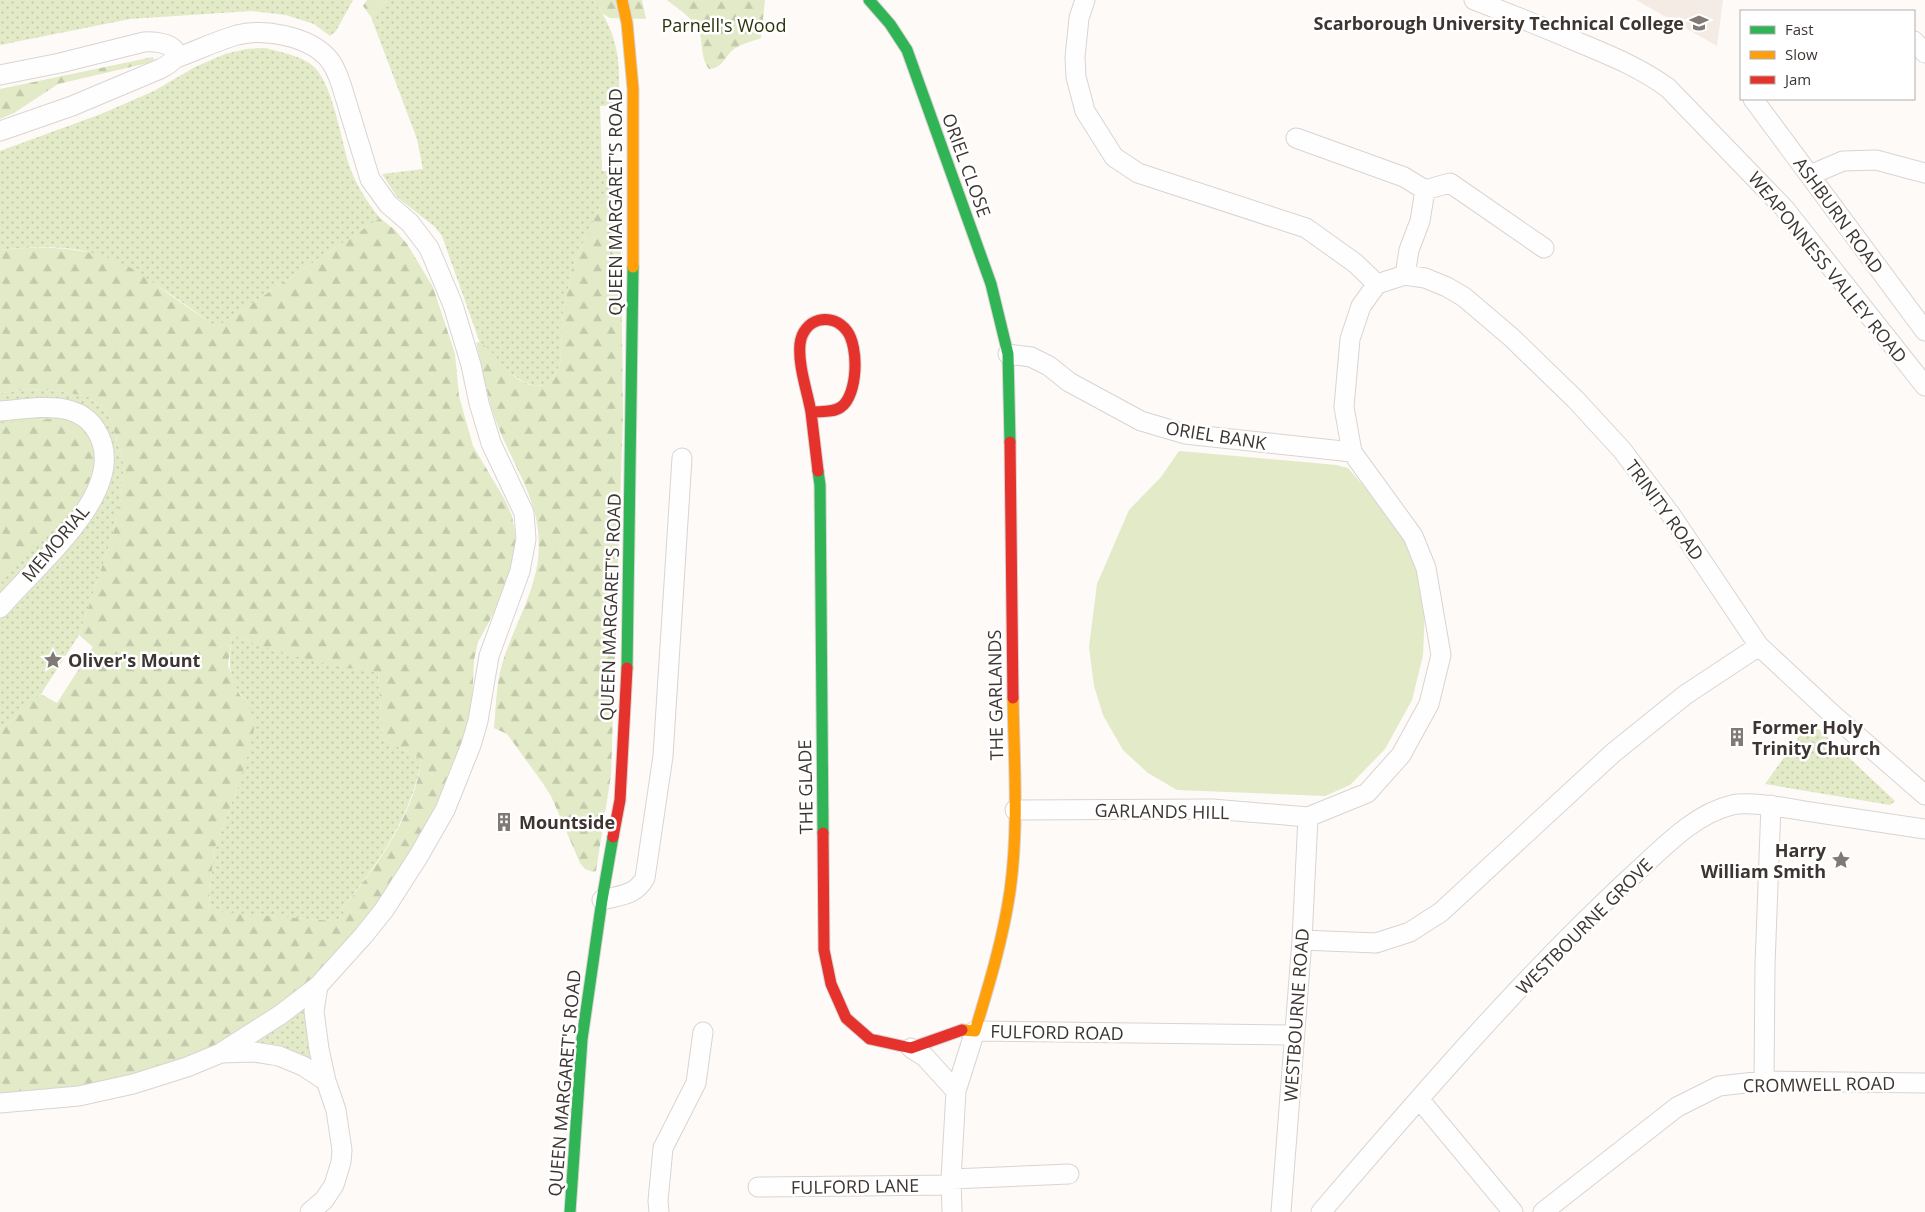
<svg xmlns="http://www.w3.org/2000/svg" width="1925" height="1212" font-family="'Open Sans',sans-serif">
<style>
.built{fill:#f5ebe5}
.grass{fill:url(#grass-dots)}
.forest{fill:url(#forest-firs);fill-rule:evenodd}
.garden{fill:#e2eac7}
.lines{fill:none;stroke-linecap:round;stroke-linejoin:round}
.street-casing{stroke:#d9d4d1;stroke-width:21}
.fast-casing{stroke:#d9d4d1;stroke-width:13}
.slow-casing{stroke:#d9d4d1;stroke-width:13}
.jam-casing{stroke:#d9d4d1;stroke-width:13}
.street{stroke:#fffefe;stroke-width:19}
.fast{stroke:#30b455;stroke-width:11}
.slow{stroke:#ff9f0a;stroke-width:11}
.jam{stroke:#e5322d;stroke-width:11}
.labels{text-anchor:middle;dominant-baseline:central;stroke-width:5;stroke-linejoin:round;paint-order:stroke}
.poi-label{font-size:18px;font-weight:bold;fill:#3d3531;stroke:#fff;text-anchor:start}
.park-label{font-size:18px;fill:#2b340a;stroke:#fff}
.street-label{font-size:18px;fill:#3d3531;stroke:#fff}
</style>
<defs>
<pattern id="grass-dots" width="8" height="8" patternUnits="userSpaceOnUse" patternTransform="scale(1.25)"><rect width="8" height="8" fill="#e2eac7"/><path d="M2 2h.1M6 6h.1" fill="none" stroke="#c3c9ab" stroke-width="1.8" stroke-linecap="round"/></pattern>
<pattern id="forest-firs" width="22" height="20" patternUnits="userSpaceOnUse" patternTransform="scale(1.25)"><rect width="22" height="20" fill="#e2eac7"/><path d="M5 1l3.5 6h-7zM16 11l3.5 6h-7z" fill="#c3c9ab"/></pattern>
</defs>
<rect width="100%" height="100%" fill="#fdfaf8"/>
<path class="built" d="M 1636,0 L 1723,0 L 1717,46 Z"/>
<path class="grass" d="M 0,0 L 353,0 L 336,31 L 330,36 L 314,24 L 286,15 L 251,11 L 130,19 L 0,45 Z
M 387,0 L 593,0 C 620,36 620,62 619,105 L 600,106 L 602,171 L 615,171 L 605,197 L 579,251 L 572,269 L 563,312 L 560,364 L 553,379 L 545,385 L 535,386 L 524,382 L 512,374 L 480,343 L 442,236 L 435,227 L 397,197 L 382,174 L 423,169 L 417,139 L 371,17 Z
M 265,48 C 280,52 304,56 315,68 C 332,85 341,137 348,162 C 355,183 366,201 380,218 L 217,327 C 179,301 136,266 92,253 C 65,245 28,247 0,250 L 0,151 L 101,114 L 154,91 L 195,67 L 225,54 L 246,49 Z
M 29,389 L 60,391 L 89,397 L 102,406 L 111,421 L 124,465 L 121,498 L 113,534 L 79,635 L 41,694 L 14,719 L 0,729 L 0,393 Z
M 232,635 C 281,654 326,665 378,672 L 383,739 L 422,759 C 410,819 379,862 342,909 L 346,917 L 334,921 L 208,912 L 214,850 L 240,781 L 248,702 C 226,683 229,661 232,635 Z
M 1810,721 L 1895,801 L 1890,805 L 1765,784 Z
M 304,1007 L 312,1061 L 250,1043 Z"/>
<path class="forest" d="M 367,0 L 387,0 L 371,17 L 363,6 Z
M 593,0 L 642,0 L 646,19 L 610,18 L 603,14 Z
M 667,0 L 765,0 L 761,38 C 753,41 741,44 734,49 C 725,56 722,69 709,69 C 701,59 703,46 700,35 C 696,19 678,9 667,0 Z
M 153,57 L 154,60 L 148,63 L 58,84 L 14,113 L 0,119 L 0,89 Z
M 620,163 L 623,415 L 611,775 L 596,871 L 593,872 L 585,869 L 580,863 L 551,796 L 542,782 L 507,734 L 494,728 C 496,709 496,687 501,668 C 511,631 533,598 538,560 C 544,506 516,472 497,424 C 487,398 483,370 476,343 L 479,342 C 501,354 511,387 541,386 L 553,379 L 560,364 L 563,312 L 572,269 L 579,251 L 605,197 L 616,165 Z
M 380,218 L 395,230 L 407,244 L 433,287 L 455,354 L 459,396 L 473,446 L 505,500 L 512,516 L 515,532 L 516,542 L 515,556 L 504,594 L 478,642 L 474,660 L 472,705 L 459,754 L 445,787 L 424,833 L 404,866 L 352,938 L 320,973 L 284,1004 L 206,1051 L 151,1072 L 92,1086 L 0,1097 L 0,729 L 14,719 L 41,694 L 57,703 L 93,647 L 79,635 L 113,534 L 121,498 L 124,465 L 111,421 L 102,406 L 89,397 L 60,391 L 29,389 L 0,393 L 0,250 C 40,246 84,246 121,263 C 137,270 152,282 166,292 C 183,304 200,316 217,327 ZM 232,635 C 280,654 327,666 378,672 L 383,739 L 422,759 C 420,767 419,777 416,785 C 402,832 372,872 342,909 L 345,917 L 334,921 L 208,911 L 214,850 L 240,781 L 249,752 L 255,724 L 248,702 L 240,695 L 233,680 L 228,665 Z
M 51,419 L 71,420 L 88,433 L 97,448 L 95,469 L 85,491 L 77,504 L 42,536 L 0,584 L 0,423 Z"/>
<path class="garden" d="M 1179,451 L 1336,465 L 1348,468 L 1383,508 L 1406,539 L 1418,573 L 1425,607 L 1423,655 L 1412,700 L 1385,749 L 1350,785 L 1325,796 L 1177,790 L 1148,773 L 1123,750 L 1103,715 L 1094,686 L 1089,647 L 1097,584 L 1129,510 L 1161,477 Z"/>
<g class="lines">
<g class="street-casing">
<path id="street" d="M 1085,0 L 1079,18 L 1075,57 L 1076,77 L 1085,111 L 1114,157 L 1138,173 L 1306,228 L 1355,263 L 1377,284
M 1474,0 C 1510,14 1545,28 1580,43 C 1611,56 1641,68 1668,88 L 1784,208 L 1925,386
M 1914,41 L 1925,53
M 176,58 C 196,51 216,41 237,35 C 264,28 307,36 327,57 C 334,64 338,75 341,84 L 370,179 L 388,204 L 410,223 L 429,248 L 453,305 L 471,365 L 479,403 L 491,443 L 524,513 L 526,539 L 520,571 L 489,656 L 478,721 L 471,745 L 445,810 L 418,857 L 384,910 L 364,935 L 318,986 L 314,1011 L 319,1049 L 326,1081 L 336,1110 L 342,1150 L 341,1162 L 334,1185 L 324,1200 L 310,1212
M 0,75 L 60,63 L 144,42 C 168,40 193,53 160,69 L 72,106 L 0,131
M 1753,99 L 1925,331
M 1296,138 L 1404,177 L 1425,190
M 1810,175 L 1843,161 L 1876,160 L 1925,173
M 1405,275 L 1409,250 L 1420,221 L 1425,190 L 1450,183 L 1544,248
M 1377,284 L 1405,275 L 1425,278 L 1447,287 L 1464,297 L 1511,337 L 1576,400 L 1622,450 L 1671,515 L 1759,646 L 1832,714 L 1925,795
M 1008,354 L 1031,357 L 1049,366 L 1069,382 L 1141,421 L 1185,434 L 1352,452
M 0,411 C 38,408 87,396 102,443 C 120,499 32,569 0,608
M 1015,810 L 1212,809 L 1308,817 L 1367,793 L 1401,755 L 1429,704 L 1441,655 L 1426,568 L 1413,536 L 1352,452 L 1344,407 L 1350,339 L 1361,306 L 1377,284
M 602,900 C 620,895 635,896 645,878 L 663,756 L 682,458
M 1302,940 L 1376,943 L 1410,932 L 1441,912 L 1613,753 L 1685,695 L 1759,646
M 911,1048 L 925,1057 L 956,1091
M 222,1052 L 280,1015 L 318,986
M 1764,1081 L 1765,965 L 1771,805
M 1419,1099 L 1513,1212
M 0,1103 L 79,1096 L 133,1084 L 187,1067 L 221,1053 L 254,1052 L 279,1056 L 303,1066 L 326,1081
M 951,1179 L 1069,1174
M 758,1187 L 951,1185
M 659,1212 L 658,1201 L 663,1148 L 696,1083 L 703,1032
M 952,1212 L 951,1179 L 956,1091 L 975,1031 L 1293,1035
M 1281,1212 L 1302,940 L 1308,817
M 1321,1212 C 1420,1097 1520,980 1631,877 C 1660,851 1693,814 1732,805 C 1749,801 1787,808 1805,811 C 1845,817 1885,823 1925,829
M 1543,1212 L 1677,1107 L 1719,1086 L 1764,1081 L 1925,1083"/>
</g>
<g class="fast-casing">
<path id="fast" d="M 869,0 L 890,24 L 907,50 L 991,284 L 1008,354 L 1010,442
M 818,471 L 820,485 L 823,833
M 627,668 L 633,267
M 570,1212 L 582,1039 L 602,900 L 613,837"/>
</g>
<g class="slow-casing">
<path id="slow" d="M 622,0 L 627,23 L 633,89 L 633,267
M 962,1030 L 975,1031 C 989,985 1003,939 1010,891 C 1019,827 1014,762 1013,698"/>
</g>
<g class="jam-casing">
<path id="jam" d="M 811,412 C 807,390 798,366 800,344 C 803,318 832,311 847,331 C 859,347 858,395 841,407 C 833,413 821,411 811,412 L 818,471
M 1010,442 L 1013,698
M 823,833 L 824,950 L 831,984 L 846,1018 L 870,1039 L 911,1048 L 962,1030
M 613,837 L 620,800 L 627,668"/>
</g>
<use href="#street" class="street"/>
<use href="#fast" class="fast"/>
<use href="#slow" class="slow"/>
<use href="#jam" class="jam"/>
</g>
<defs>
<g id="school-bare" transform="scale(1.5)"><path d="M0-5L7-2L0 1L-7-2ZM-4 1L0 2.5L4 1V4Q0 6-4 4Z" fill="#807a77" stroke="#fff" stroke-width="2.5" paint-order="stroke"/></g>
<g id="sight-bare" transform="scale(1.5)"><path d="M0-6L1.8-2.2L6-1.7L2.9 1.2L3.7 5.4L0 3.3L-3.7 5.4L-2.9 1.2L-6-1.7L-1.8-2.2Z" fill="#807a77" stroke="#fff" stroke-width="2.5" paint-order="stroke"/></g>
<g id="building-bare" transform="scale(1.5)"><path d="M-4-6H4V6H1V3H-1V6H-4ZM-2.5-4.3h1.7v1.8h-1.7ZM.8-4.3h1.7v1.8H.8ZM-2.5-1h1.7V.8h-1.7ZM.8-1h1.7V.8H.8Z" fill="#807a77" stroke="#fff" stroke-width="2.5" paint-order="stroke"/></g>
</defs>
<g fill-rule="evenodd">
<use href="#school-bare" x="1699" y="23"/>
<use href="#sight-bare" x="53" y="660"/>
<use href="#building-bare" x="1737" y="737"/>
<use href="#building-bare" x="504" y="822"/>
<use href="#sight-bare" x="1841" y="860"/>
</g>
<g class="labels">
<g class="poi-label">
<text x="1684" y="23" text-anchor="end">Scarborough University Technical College</text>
<text x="68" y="660">Oliver's Mount</text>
<text x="1752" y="727">Former Holy<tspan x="1752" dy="21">Trinity Church</tspan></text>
<text x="519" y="822">Mountside</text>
<text x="1826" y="850" text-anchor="end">Harry<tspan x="1826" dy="21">William Smith</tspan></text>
</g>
<g class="park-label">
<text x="724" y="25">Parnell's Wood</text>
</g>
<g class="street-label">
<text transform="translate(967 165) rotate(70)">ORIEL CLOSE</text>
<text transform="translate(615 202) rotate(-90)">QUEEN MARGARET'S ROAD</text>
<text transform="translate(1839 215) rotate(54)">ASHBURN ROAD</text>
<text transform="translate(1828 267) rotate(51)">WEAPONNESS VALLEY ROAD</text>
<text transform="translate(1216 435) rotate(9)">ORIEL BANK</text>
<text transform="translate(1665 510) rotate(54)">TRINITY ROAD</text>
<text transform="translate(55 543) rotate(-50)">MEMORIAL</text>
<text transform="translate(610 607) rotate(-88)">QUEEN MARGARET'S ROAD</text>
<text transform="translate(995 695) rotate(-91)">THE GARLANDS</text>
<text transform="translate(805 787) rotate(-91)">THE GLADE</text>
<text transform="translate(1162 811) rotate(1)">GARLANDS HILL</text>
<text transform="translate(1584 926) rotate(-45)">WESTBOURNE GROVE</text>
<text transform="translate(1296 1015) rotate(-86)">WESTBOURNE ROAD</text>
<text transform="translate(1057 1032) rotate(1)">FULFORD ROAD</text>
<text transform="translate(564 1083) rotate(-85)">QUEEN MARGARET'S ROAD</text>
<text transform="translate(1819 1084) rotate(-1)">CROMWELL ROAD</text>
<text transform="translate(855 1186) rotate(-1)">FULFORD LANE</text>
</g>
</g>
<rect x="1740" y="10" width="175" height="90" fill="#ffffff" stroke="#b1aead"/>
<rect x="1750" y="26" width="25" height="8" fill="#30b455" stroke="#b1aead"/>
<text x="1785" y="35" font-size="15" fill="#3d3531">Fast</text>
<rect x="1750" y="51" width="25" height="8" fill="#ff9f0a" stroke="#b1aead"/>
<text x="1785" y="60" font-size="15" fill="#3d3531">Slow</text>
<rect x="1750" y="76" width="25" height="8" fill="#e5322d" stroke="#b1aead"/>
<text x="1785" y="85" font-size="15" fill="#3d3531">Jam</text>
</svg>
